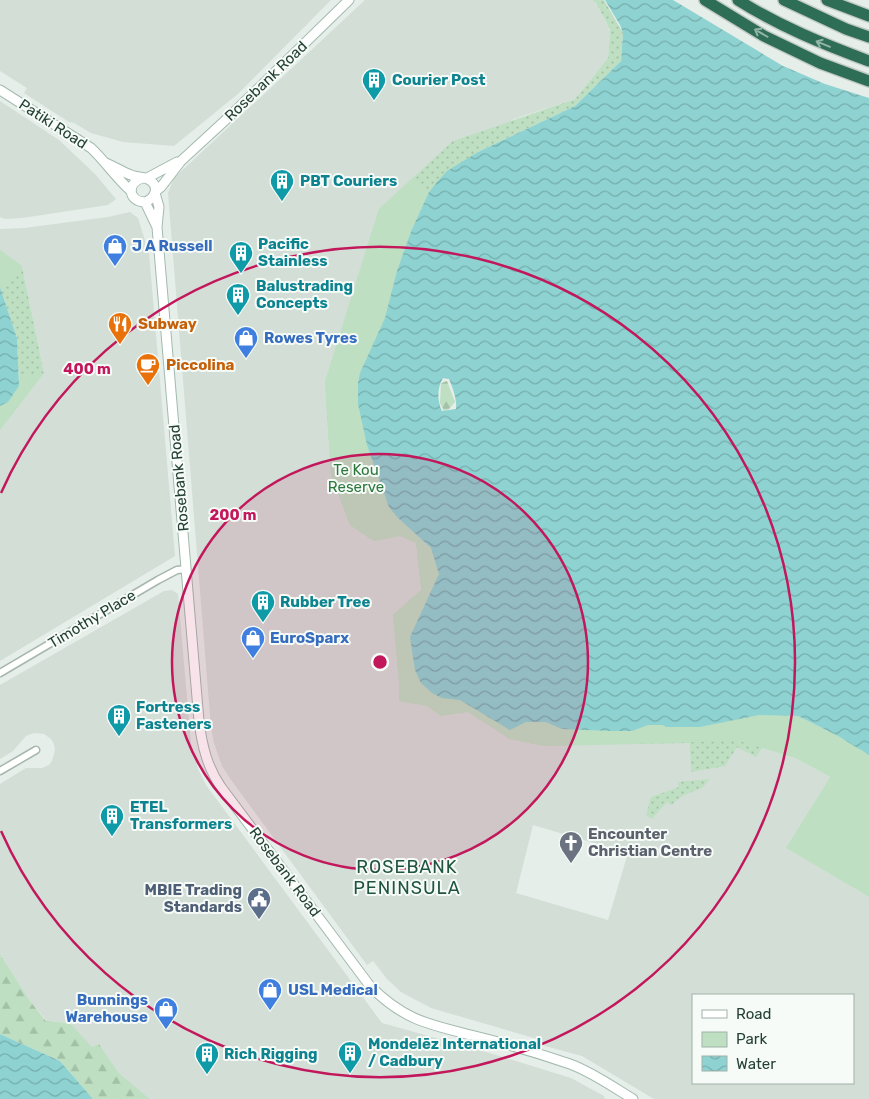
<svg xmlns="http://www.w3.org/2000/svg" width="869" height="1099" font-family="Rubik,sans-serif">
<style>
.built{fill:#d3ded7;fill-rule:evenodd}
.grass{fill:url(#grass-dots)}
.forest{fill:url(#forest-firs)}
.park{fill:#bedfc2}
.water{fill:url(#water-waves);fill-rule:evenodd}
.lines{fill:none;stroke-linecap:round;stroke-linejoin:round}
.street-casing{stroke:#a7b7af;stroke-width:9}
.secondary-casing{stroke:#a3baae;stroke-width:11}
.highway-casing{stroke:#c2cac6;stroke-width:14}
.street{stroke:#fff;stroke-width:6}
.secondary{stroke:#fff;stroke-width:9}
.highway{stroke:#2f6e56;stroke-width:11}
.oneway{stroke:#92b4a7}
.ring{fill:none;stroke:#c2185b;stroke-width:2.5}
.labels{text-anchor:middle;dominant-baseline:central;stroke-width:4;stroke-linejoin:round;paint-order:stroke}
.culture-label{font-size:15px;font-weight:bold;fill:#0d838f;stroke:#f6fbf8;text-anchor:start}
.street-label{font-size:15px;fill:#244134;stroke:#f6fbf8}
.shop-label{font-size:15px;font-weight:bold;fill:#366cbe;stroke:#f6fbf8;text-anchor:start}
.food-label{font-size:15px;font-weight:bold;fill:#c56008;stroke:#f6fbf8;text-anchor:start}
.park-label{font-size:15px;fill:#2d783d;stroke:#f6fbf8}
.worship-label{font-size:15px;font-weight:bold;fill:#5b616d;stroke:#f6fbf8;text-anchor:start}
.service-label{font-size:15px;font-weight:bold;fill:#4e5e75;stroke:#f6fbf8;text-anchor:end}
.quarter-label{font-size:18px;letter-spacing:1px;fill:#1f543e;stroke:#f6fbf8}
.centre{fill:#c2185b;stroke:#f6fbf8;stroke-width:2.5}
.ring-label{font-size:15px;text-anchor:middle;font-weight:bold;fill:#c2185b;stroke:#f6fbf8;stroke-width:4;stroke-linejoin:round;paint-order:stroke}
</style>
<defs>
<pattern id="grass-dots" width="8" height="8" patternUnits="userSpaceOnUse" patternTransform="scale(1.25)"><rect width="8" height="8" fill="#bedfc2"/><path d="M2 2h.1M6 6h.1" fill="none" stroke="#a3c1a7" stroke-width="1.8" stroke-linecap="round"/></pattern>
<pattern id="forest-firs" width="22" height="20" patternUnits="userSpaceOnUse" patternTransform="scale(1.25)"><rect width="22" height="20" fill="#bedfc2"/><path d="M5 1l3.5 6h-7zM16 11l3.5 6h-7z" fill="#a3c1a7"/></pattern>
<pattern id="water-waves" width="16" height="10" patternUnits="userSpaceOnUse" patternTransform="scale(1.25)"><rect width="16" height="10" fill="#8ed3d2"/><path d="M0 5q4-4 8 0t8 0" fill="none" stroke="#74adab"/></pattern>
</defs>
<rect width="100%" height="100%" fill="#e5eee9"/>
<path class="built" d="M 0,0 L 331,0 L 239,93 L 174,146 L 123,142 L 91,133 L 74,123 L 69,122 L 24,93 L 27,88 L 0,71 Z
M 365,0 L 592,0 L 596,3 L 610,31 L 608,58 L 575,99 L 514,119 L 379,209 L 374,541 L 400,536 L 416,543 L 421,591 L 399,681 L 399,701 L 427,706 L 441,716 L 468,712 L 739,741 L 795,758 L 830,777 L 787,848 L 869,897 L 869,1099 L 654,1099 L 582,1056 L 545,1046 L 537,1039 L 431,1008 L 401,992 L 387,979 L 373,961 L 367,965 L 231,780 L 222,766 L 214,743 L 211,728 L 168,193 L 174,178 ZM 533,825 L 628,853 L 608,920 L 516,893 ZM 693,995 L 853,995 L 853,1083 L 693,1083 Z
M 0,101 L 59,140 L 95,174 L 116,199 L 108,205 L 22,218 L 5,219 L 0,217 Z
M 130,212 L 138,218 L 149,253 L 175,556 L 0,661 L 0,430 L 44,373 L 22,266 L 0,250 L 0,229 L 24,228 L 108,217 Z
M 172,590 L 178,594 L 191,743 L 198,769 L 206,785 L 382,1023 L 493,1054 L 571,1078 L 604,1096 L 605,1099 L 150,1099 L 119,1073 L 99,1044 L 92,1048 L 70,1023 L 47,1021 L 30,1001 L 0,954 L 0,784 L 26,768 L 42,768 L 49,765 L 52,761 L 55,750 L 54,744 L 51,739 L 44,734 L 34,733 L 26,736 L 13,751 L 0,759 L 0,685 L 164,591 Z"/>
<path class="grass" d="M 592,0 L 604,0 L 623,33 L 621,61 L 575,106 L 478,152 L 429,192 L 412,229 L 397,517 L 431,548 L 838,736 L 861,749 L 764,739 L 762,748 L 756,757 L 737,747 L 725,766 L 691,772 L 690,743 L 544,746 L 510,739 L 468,712 L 441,716 L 427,706 L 399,701 L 399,681 L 393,615 L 421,590 L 416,543 L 400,536 L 374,541 L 350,525 L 331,475 L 325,382 L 379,209 L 453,141 L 575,99 L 608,58 L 610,30 L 596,3 Z
M 0,250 L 22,266 L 44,373 L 0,430 L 0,406 L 8,402 L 19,385 L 17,338 L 0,287 Z
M 710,779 L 702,788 L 682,796 L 671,805 L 667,802 L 652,819 L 646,815 L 651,797 L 679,787 L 678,782 Z"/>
<path class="forest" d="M 447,381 L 455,402 L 449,409 L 444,411 L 440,403 L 441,383 Z
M 0,954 L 30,1001 L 46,1021 L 70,1023 L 92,1047 L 99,1044 L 119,1073 L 150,1099 L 93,1099 L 60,1061 L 0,1034 Z"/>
<path class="park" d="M 414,177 L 429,192 L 412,229 L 397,271 L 385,318 L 360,373 L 397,517 L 431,548 L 439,574 L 410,637 L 415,670 L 421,683 L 442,698 L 460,700 L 510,730 L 526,722 L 546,722 L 562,729 L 632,731 L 648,725 L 700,727 L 759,715 L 798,716 L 838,736 L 869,755 L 869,897 L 786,848 L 830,777 L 795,758 L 739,741 L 544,746 L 510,739 L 468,712 L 441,716 L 427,706 L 399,701 L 399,681 L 393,615 L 421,590 L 416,543 L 400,536 L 374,541 L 350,525 L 331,475 L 325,382 L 379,209 Z
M 0,250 L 22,266 L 0,287 Z
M 44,373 L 0,430 L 0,406 C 10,400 19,390 18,378 Z"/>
<path class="water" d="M 605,0 L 673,0 L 783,66 L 825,84 L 869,98 L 869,755 L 838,736 L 798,716 L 759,715 L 700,727 L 666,727 L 663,725 L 648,725 L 632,731 L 611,731 L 562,729 L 546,722 L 526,722 L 510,730 L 460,700 L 442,698 L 432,693 L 421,683 L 415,670 L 410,637 L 439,574 L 431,548 L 397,517 L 389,507 L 367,445 L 358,404 L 358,383 L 360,373 L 385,318 L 397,271 L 412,229 L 429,192 L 437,182 L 447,171 L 478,152 L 575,106 L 621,61 L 623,33 L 620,25 ZM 443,378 L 449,379 C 453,389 457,399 456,409 L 442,411 C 437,400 437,388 443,378 Z
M 0,287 L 17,338 L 19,386 L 8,402 L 0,406 Z
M 0,1034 L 60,1061 L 93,1099 L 0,1099 Z"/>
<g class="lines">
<g class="street-casing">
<path id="street" d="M 0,673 L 158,580 L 177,570 L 187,569
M 0,771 L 36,750"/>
</g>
<g class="secondary-casing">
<path id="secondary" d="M 0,90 L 91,148 C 105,161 116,178 131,191
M 106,163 C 115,167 123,172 131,175 C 138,178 145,176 151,181 C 160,188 154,199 145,202 C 128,202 126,182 143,178
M 147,178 L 177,162
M 156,191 L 161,187 L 181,161 L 231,115 L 349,0
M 155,193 L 159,207 L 157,227 L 199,721 C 202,745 207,767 221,787 L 370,986 C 404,1020 427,1024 471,1035 C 504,1043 538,1053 570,1064 C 592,1072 613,1087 633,1099
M 145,202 L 157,227"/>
</g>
<g class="highway-casing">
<path id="highway" d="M 705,0 L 764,36 L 820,63 L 869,81
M 738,0 C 779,26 823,44 869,61
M 784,0 L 846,29 L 869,37
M 827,0 L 869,16"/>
</g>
<use href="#street" class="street"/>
<use href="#secondary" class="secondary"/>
<use href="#highway" class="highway"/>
</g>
<defs><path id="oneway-shaft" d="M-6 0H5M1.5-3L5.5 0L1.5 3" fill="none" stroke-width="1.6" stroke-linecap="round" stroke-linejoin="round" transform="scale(1.25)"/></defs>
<g class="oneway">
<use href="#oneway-shaft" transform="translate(761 33) rotate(-150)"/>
<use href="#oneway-shaft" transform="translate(823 44) rotate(-158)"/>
</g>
<circle cx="380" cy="662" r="208" fill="#c2185b" fill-opacity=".12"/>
<g class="ring">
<circle cx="380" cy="662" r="208"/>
<path d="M1 493A415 415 0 1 1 1 831"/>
</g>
<defs>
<g id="building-pin" transform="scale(1.25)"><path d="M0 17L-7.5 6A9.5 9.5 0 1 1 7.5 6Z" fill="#0f9aa8" stroke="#f6fbf8"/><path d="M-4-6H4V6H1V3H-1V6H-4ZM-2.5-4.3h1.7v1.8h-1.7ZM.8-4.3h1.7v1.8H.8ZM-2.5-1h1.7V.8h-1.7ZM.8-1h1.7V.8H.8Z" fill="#fff"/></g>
<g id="shop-pin" transform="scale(1.25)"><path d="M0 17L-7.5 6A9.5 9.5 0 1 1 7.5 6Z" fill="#3f7fe0" stroke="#f6fbf8"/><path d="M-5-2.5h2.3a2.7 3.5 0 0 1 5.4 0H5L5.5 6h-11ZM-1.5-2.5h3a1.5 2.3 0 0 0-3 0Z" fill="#fff"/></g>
<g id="restaurant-pin" transform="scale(1.25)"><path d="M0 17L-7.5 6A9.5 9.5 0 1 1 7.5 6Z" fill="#e8710a" stroke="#f6fbf8"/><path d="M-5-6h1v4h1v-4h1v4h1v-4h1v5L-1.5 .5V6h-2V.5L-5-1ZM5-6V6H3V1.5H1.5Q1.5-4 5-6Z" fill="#fff"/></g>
<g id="cafe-pin" transform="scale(1.25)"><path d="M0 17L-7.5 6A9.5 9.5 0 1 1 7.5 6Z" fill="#e8710a" stroke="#f6fbf8"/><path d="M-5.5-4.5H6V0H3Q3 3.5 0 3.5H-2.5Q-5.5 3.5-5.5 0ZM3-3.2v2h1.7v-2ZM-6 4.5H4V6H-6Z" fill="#fff"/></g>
<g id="church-pin" transform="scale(1.25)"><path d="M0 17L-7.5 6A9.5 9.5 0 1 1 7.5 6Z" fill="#6b7280" stroke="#f6fbf8"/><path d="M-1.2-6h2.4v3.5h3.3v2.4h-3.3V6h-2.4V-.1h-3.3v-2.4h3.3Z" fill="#fff"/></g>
<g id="civic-pin" transform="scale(1.25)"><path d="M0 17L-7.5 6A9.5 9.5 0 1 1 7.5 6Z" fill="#5c6f8a" stroke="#f6fbf8"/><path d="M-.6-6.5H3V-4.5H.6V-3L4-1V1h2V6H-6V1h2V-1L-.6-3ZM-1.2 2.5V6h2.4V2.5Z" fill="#fff"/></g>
</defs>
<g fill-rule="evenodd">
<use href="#building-pin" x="374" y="80"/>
<use href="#building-pin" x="282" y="181"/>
<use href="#shop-pin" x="115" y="246"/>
<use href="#building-pin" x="241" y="253"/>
<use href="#building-pin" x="238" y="295"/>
<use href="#restaurant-pin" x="120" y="324"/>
<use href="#shop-pin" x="246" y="338"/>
<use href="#cafe-pin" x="148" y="365"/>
<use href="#building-pin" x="263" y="602"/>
<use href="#shop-pin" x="253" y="638"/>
<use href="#building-pin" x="119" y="716"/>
<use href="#building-pin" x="112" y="816"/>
<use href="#church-pin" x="571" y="843"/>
<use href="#civic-pin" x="259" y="899"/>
<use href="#shop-pin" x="270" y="990"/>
<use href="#shop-pin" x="166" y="1009"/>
<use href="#building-pin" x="350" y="1053"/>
<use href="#building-pin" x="207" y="1054"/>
</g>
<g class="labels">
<g class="culture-label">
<text x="392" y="80">Courier Post</text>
<text x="300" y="181">PBT Couriers</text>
<text x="258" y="244">Pacific<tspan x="258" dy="17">Stainless</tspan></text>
<text x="256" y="286">Balustrading<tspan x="256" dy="17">Concepts</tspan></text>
<text x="280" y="602">Rubber Tree</text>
<text x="136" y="707">Fortress<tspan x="136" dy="17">Fasteners</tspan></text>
<text x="130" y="807">ETEL<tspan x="130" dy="17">Transformers</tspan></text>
<text x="368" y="1044">Mondelēz International<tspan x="368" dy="17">/ Cadbury</tspan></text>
<text x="224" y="1054">Rich Rigging</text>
</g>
<g class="street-label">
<text transform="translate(266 81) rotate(-44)">Rosebank Road</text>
<text transform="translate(53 124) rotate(33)">Patiki Road</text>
<text transform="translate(179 478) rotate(-95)">Rosebank Road</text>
<text transform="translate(92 619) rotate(-31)">Timothy Place</text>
<text transform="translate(285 872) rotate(53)">Rosebank Road</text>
</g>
<g class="shop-label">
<text x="132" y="246">J A Russell</text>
<text x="264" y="338">Rowes Tyres</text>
<text x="270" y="638">EuroSparx</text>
<text x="288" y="990">USL Medical</text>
<text x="148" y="1000" text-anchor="end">Bunnings<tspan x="148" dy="17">Warehouse</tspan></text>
</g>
<g class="food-label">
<text x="138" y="324">Subway</text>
<text x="166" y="365">Piccolina</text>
</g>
<g class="park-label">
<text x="356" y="470">Te Kou<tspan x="356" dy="17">Reserve</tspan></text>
</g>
<g class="worship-label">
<text x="588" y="834">Encounter<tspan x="588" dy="17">Christian Centre</tspan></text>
</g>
<g class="service-label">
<text x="242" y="890">MBIE Trading<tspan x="242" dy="17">Standards</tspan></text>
</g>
<g class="quarter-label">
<text x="407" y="867">ROSEBANK<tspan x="407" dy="21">PENINSULA</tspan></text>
</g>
</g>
<circle cx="380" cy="662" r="8" class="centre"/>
<g class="ring-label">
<text x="87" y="374">400 m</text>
<text x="233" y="520">200 m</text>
</g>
<rect x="692" y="994" width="162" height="90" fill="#f6fbf8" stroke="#a2b1aa"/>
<rect x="702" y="1010" width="25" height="8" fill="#ffffff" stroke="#a2b1aa"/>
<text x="736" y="1019" font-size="15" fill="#244134">Road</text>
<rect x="702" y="1032" width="25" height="15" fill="#bedfc2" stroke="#a2b1aa"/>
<text x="736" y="1044" font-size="15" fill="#244134">Park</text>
<rect x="702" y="1056" width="25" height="15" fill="url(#water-waves)" stroke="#a2b1aa"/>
<text x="736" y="1069" font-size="15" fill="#244134">Water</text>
</svg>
